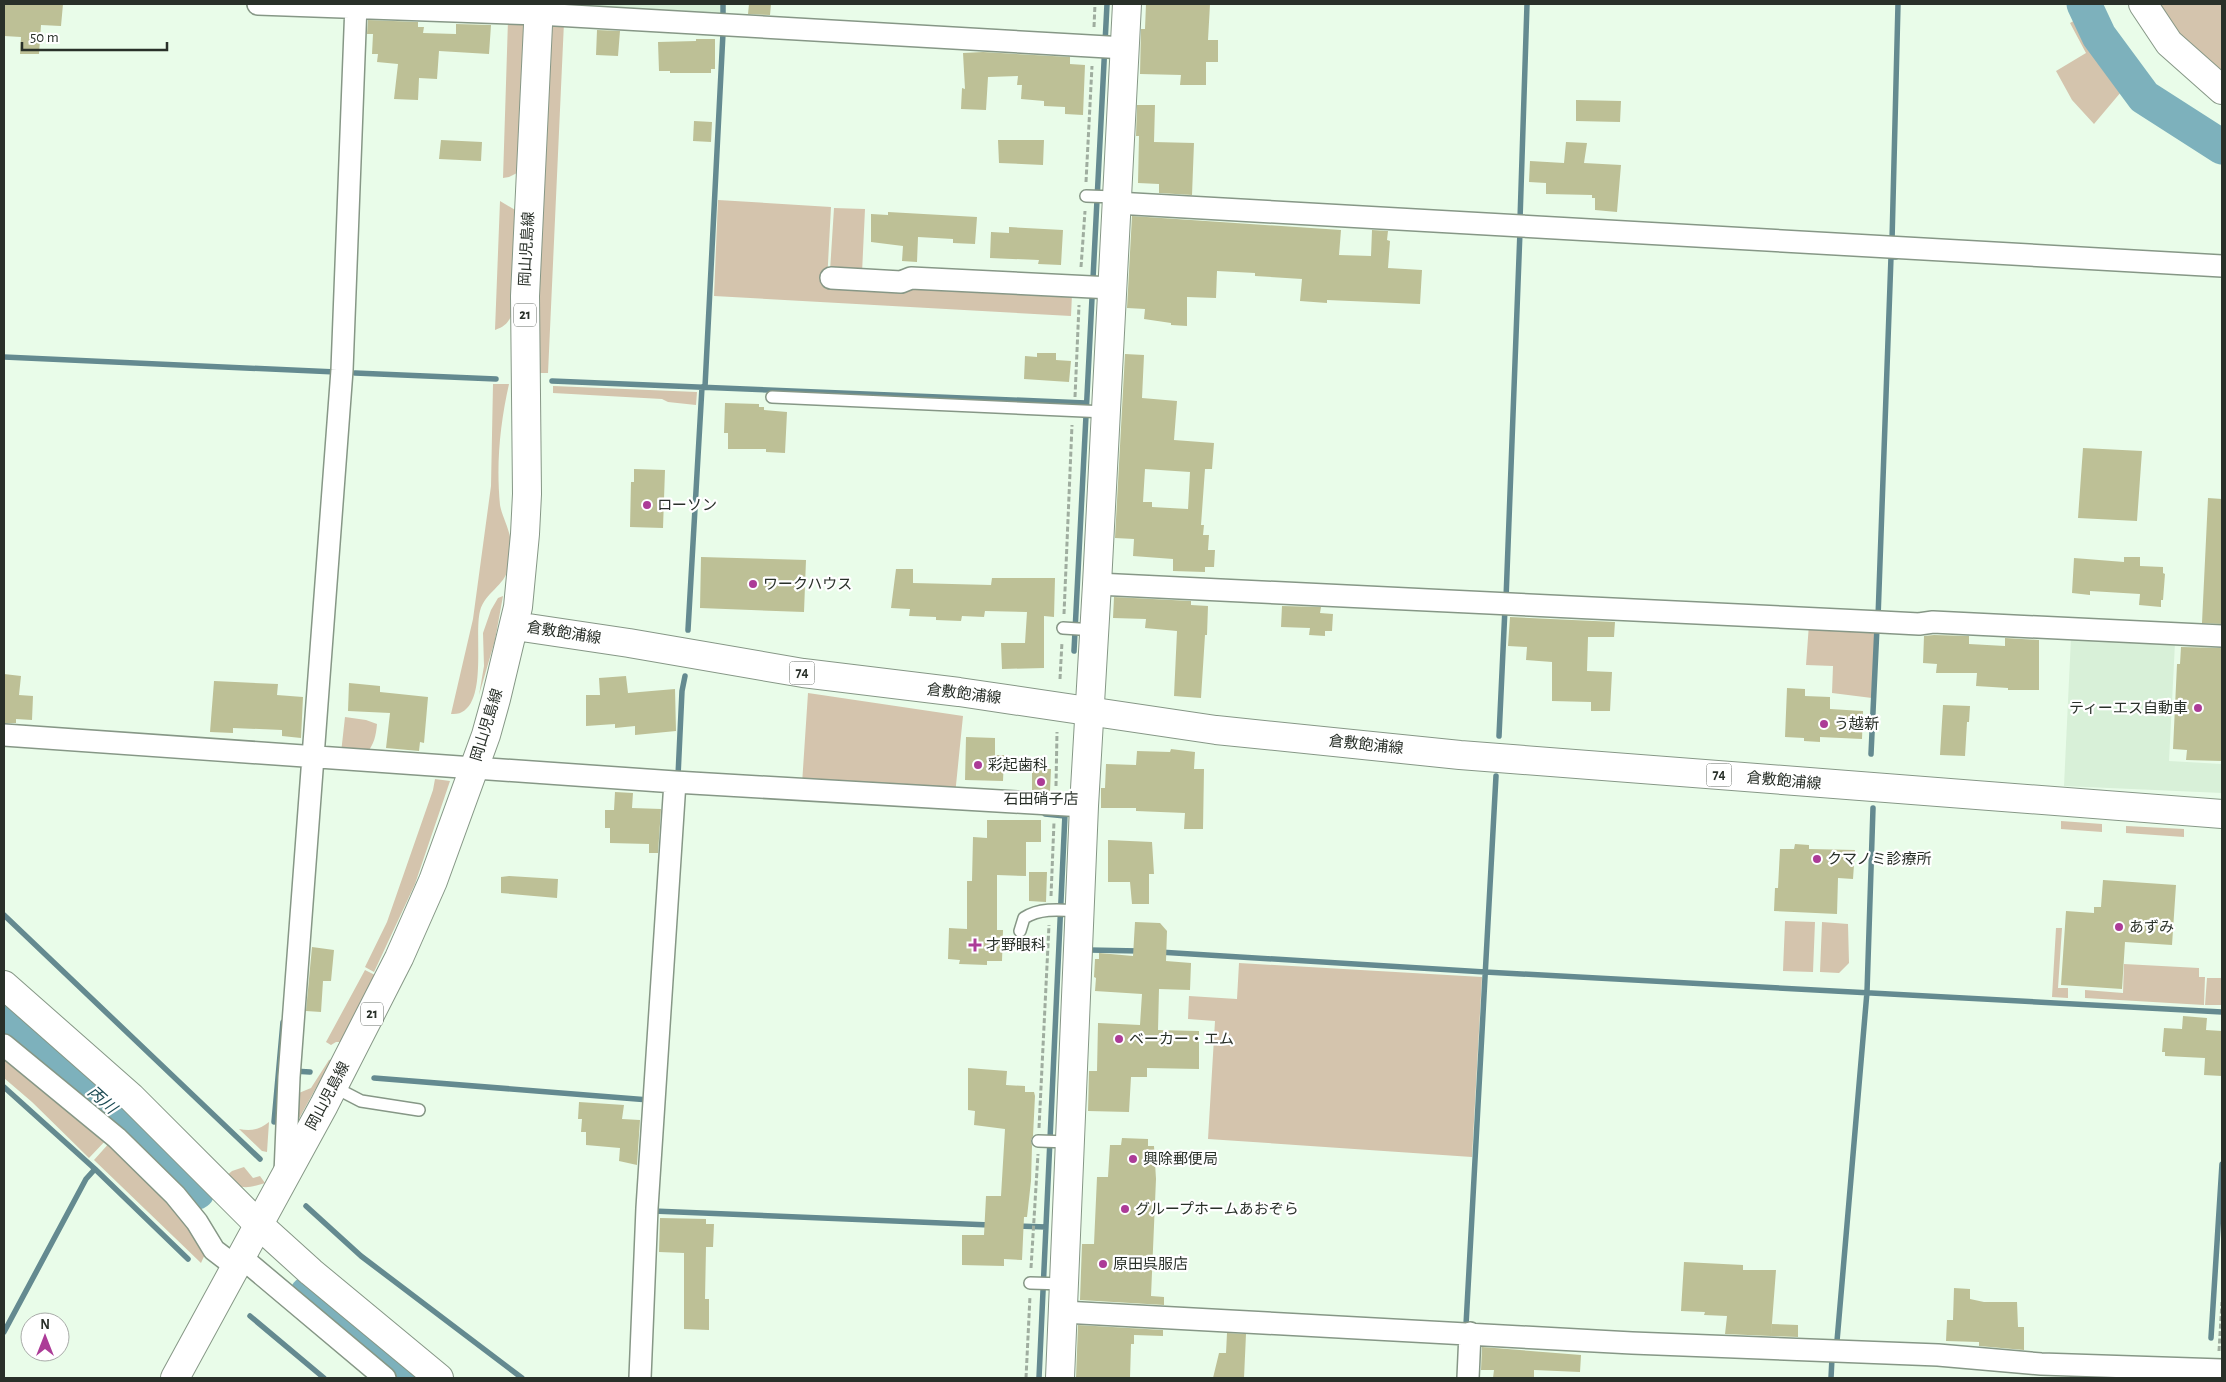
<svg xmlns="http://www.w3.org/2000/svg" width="2226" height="1382" font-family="'Alegreya Sans','Noto Sans JP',sans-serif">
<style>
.built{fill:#d8f0d8}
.green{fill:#d4c4ad}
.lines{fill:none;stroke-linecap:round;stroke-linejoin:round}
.stream{stroke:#648a90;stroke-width:5.5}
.river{stroke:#7db1bc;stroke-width:35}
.building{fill:#bdc096;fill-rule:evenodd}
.lane-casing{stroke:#869786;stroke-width:14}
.street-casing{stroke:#869786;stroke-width:24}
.secondary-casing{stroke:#869786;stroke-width:30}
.primary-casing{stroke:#869786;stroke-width:30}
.path{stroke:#9fad9f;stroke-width:3;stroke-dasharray:5 2.5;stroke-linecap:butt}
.lane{stroke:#fff;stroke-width:11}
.street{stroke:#fff;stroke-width:21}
.secondary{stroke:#fff;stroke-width:28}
.primary{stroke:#fff;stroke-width:28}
.poi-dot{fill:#ac3b97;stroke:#fff;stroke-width:2}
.labels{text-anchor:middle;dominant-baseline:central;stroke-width:4.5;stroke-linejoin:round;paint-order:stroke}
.shield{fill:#fff;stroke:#696e69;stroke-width:1}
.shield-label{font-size:14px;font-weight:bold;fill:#293029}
.street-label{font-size:15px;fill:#293029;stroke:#fff}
.poi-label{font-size:15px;fill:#293029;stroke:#fff;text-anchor:start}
.water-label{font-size:16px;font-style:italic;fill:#1c4b54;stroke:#fff}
</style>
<rect width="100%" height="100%" fill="#e9fce9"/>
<path class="built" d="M 570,4 L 720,4 L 720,14 L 569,7 Z
M 2071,638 L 2175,643 L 2169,761 L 2222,764 L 2222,793 L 2064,786 Z"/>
<path class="green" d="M 2152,4 L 2222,4 L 2222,77 L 2179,41 Z
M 2079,18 C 2097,53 2126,85 2154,113 L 2150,117 L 2121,92 L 2094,124 L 2072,100 L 2056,71 L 2086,53 L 2070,23 Z
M 508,20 L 524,21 L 527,26 L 519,172 L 509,177 L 503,178 Z
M 564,22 L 548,373 L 536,373 L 535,324 L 552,24 Z
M 718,200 L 831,207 L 827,282 L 1072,294 L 1071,316 L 714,296 Z
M 500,201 L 517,211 L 514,310 C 509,321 507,326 495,330 Z
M 834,208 L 865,209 L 862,273 L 830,271 Z
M 493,384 L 509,384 C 500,424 496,464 500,505 C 502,516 508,526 510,537 C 511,546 510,559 508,568 C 505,586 485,592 480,611 C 474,634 487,699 462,712 C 459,714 454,714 451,714 L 473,619 L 491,486 Z
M 553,386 L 697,392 L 696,405 L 668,402 L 662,399 L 553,393 Z
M 503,596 L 495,640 L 479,695 L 484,666 L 483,633 L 491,610 L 498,598 Z
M 1809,624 L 1876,626 L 1872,698 L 1832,693 L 1833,666 L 1806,665 Z
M 808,693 L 963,716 L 955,795 L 802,784 Z
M 345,717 L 366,720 L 377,724 C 376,736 374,744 367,753 L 341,753 Z
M 435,779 L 450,781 L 415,884 L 374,972 L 365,967 L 387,922 L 433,790 Z
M 2061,821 L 2102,824 L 2102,832 L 2061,829 Z
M 2126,826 L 2184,829 L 2184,837 L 2126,833 Z
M 1785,921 L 1815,922 L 1813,972 L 1783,971 Z
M 1822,922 L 1848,924 L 1849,963 L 1839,973 L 1820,972 Z
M 2056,928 L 2062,928 L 2058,988 L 2068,988 L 2068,998 L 2052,997 Z
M 1239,963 L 1482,977 L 1472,1157 L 1208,1139 L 1215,1021 L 1188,1019 L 1189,996 L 1237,999 Z
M 2124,964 L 2199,968 L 2199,977 L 2205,977 L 2204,1005 L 2085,998 L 2085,990 L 2123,993 Z
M 365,970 L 375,975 L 341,1042 L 336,1042 L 331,1045 L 326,1042 Z
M 2207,978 L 2222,978 L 2222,1005 L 2205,1005 Z
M 4,1051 L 108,1138 L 89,1158 L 32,1102 L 4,1078 Z
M 332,1059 L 291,1133 L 294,1095 L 311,1088 L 329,1060 Z
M 269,1122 L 267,1152 L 262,1151 L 239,1129 C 251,1131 259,1130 269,1122 Z
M 111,1141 L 191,1222 L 206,1252 L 201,1263 L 94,1160 Z
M 244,1167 L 253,1178 L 260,1176 L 265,1183 C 245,1189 241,1190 225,1177 L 232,1171 Z"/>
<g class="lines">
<path class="stream" d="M 723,17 L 723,4
M 1520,220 L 1527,4
M 1892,241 L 1898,4
M 4,357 L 336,372
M 355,373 L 496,379
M 552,381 L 1086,403
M 705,387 L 723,33
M 1506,599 L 1520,231
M 1878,618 L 1891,257 L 1896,257
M 688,630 L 702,387
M 1074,651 L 1107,4
M 1499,736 L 1505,608
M 1871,754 L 1877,627
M 678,776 L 682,691 L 685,676
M 1045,814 L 1065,816
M 4,915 L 260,1159
M 1089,950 L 1139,951
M 1159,952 L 1485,972 L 2222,1012
M 293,1071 L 310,1072
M 374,1078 L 649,1100
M 4,1087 L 95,1169 L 188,1259
M 274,1122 L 283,1022
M 306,1206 L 361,1256 L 522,1378
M 653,1211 L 990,1225
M 1017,1226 L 1046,1227
M 250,1316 L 324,1378
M 1466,1325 L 1496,776
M 4,1332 L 86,1179 L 95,1169
M 2211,1338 L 2222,1164
M 1837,1341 L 1867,992 L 1873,808
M 1039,1378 L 1065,814
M 1831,1378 L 1832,1358 L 1836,1358"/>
<path class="river" d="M 2084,4 L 2099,36 L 2144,97 L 2222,147
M 4,1012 L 125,1120 L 197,1192
M 307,1294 L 406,1378"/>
</g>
<path class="building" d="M 4,4 L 63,4 L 61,26 L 41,25 L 39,54 L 20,54 L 21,37 L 4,36 Z
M 749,4 L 771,4 L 770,15 L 748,14 Z
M 1146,4 L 1210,4 L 1208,40 L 1218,40 L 1218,62 L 1206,62 L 1206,85 L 1180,85 L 1181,75 L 1140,74 L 1141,29 L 1145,29 Z
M 368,20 L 418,22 L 418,27 L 424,27 L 423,33 L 456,34 L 456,24 L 491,25 L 489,54 L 439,51 L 437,79 L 419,78 L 418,100 L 394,99 L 398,64 L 377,62 L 378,54 L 372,54 L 373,34 L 367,34 Z
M 597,30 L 620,31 L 618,56 L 596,55 Z
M 696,39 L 715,39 L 715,69 L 711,69 L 711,73 L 670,73 L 670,71 L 659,71 L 658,42 L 696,41 Z
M 983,52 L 1070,57 L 1070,64 L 1085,65 L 1083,115 L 1065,114 L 1065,107 L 1044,106 L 1044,101 L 1021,99 L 1022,85 L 1017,85 L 1018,76 L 988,77 L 986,110 L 961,109 L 962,88 L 965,89 L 963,53 Z
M 1576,100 L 1621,101 L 1620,122 L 1576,121 Z
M 1137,105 L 1155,105 L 1154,142 L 1194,143 L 1192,195 L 1159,193 L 1159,184 L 1138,183 L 1139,136 L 1136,136 Z
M 694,121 L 712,122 L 711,142 L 693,141 Z
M 441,140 L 482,142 L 481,161 L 439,159 Z
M 998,140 L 1044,140 L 1043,165 L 999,163 Z
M 1566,142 L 1587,143 L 1584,163 L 1621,165 L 1617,212 L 1595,210 L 1595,198 L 1592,198 L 1592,195 L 1546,194 L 1546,183 L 1529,182 L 1530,161 L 1564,163 Z
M 888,212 L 977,217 L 975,244 L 953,243 L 953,239 L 918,237 L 917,262 L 902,261 L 903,246 L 871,242 L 871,214 L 888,215 Z
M 1132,216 L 1341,230 L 1339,255 L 1371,256 L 1372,230 L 1388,231 L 1387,240 L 1390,241 L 1388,268 L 1422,270 L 1420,304 L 1327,300 L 1327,303 L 1300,301 L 1302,279 L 1255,276 L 1255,273 L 1217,271 L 1216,298 L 1187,297 L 1187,326 L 1171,325 L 1171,323 L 1144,319 L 1145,309 L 1127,308 Z
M 1009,227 L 1063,230 L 1061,265 L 1038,264 L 1039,260 L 990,258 L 991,232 L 1009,233 Z
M 1037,353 L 1056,353 L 1056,360 L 1071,361 L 1069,382 L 1024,379 L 1025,356 L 1037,357 Z
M 1125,354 L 1144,355 L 1142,398 L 1177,401 L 1174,440 L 1214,443 L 1212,469 L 1205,469 L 1201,525 L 1204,525 L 1203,535 L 1209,535 L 1208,550 L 1215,550 L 1214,567 L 1205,567 L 1205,572 L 1173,571 L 1173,559 L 1133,556 L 1134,539 L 1115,538 ZM 1145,469 L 1190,472 L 1188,509 L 1152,507 L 1152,502 L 1143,502 Z
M 725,403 L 759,404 L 759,407 L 764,407 L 764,410 L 787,412 L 785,453 L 766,452 L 766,449 L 728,449 L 728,433 L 724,433 Z
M 2083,448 L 2142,451 L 2137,521 L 2078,518 Z
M 634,469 L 665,470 L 663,528 L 630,527 L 631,482 L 634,482 Z
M 2208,498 L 2222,499 L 2222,624 L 2202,623 Z
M 701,557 L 806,560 L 804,612 L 700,608 Z
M 2124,557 L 2140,557 L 2140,566 L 2163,567 L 2163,573 L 2165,574 L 2163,600 L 2161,600 L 2161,607 L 2139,605 L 2140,594 L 2090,591 L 2090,595 L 2072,593 L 2074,558 L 2124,562 Z
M 896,569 L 913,569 L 913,583 L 991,585 L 992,578 L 1055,578 L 1054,617 L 1044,616 L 1044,668 L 1002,669 L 1001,643 L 1025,643 L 1027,612 L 985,611 L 984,617 L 962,616 L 961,621 L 936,620 L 936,617 L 909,616 L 910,609 L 891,608 Z
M 1114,597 L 1191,601 L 1191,605 L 1208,606 L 1207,635 L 1205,635 L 1201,698 L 1174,696 L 1177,631 L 1145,628 L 1146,619 L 1113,618 Z
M 1282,606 L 1321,607 L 1320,613 L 1333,614 L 1332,631 L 1325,631 L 1325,636 L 1309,635 L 1310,628 L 1281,627 Z
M 1510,617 L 1615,622 L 1614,637 L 1588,637 L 1587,671 L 1612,672 L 1610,711 L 1591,711 L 1591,702 L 1552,701 L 1552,662 L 1526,660 L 1527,647 L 1508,646 Z
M 1934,635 L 1969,636 L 1969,644 L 2005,646 L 2005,638 L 2039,640 L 2039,690 L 2008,690 L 2008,688 L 1976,686 L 1977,673 L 1936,673 L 1937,664 L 1923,663 L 1924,636 Z
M 2181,647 L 2222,648 L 2221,761 L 2186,760 L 2187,750 L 2173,749 L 2177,664 L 2180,664 Z
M 4,674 L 21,676 L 19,695 L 33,696 L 32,720 L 16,719 L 16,723 L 4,723 Z
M 626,676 L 628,693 L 675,689 L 676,731 L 635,735 L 635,726 L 615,728 L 615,724 L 586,726 L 586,695 L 600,695 L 599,678 Z
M 214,681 L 278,684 L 277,695 L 303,697 L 301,738 L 282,736 L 282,730 L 233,728 L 233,733 L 210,732 Z
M 349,683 L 380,686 L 380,692 L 428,697 L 424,743 L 420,742 L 419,751 L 386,748 L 390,713 L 348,711 Z
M 1787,688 L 1805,689 L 1805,696 L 1830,697 L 1830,709 L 1863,711 L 1862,739 L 1820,737 L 1820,742 L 1804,741 L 1804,738 L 1785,737 Z
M 1943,705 L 1970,706 L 1969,722 L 1967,722 L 1965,756 L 1940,755 Z
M 966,737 L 995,738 L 995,755 L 1004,755 L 1003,781 L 965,780 Z
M 1171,749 L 1195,752 L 1194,769 L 1204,769 L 1203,829 L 1184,829 L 1185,813 L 1136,811 L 1136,808 L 1101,808 L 1101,788 L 1105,788 L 1106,764 L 1136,765 L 1137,751 L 1170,752 Z
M 1032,769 L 1051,769 L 1050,792 L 1032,790 Z
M 615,792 L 633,793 L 632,808 L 661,809 L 658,853 L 649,853 L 649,844 L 610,843 L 610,828 L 605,828 L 605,810 L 614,810 Z
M 987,820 L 1041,820 L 1041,842 L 1026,842 L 1026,876 L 997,875 L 997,930 L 1003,930 L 1002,961 L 987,961 L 987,965 L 959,964 L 960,960 L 948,959 L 949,928 L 967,929 L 967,881 L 972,881 L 973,837 L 987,838 Z
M 1108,840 L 1152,842 L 1154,874 L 1149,874 L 1149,904 L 1132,904 L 1130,882 L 1108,882 Z
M 1795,844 L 1809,845 L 1809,849 L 1855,850 L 1853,879 L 1838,878 L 1837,914 L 1774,911 L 1775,888 L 1778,888 L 1780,849 L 1794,849 Z
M 1029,872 L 1047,872 L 1046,902 L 1029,901 Z
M 509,876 L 558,879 L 557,898 L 501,893 L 501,877 Z
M 2103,880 L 2176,885 L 2172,945 L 2125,942 L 2122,989 L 2061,985 L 2066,911 L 2094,913 L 2094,907 L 2101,907 Z
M 1135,922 L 1160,923 L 1167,931 L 1166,961 L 1191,963 L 1190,990 L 1159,989 L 1158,1030 L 1199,1031 L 1199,1069 L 1147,1068 L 1147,1077 L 1131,1077 L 1129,1112 L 1088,1111 L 1089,1071 L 1097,1071 L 1098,1023 L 1140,1025 L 1142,994 L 1095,991 L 1096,978 L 1094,977 L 1095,959 L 1099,959 L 1099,953 L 1133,956 Z
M 312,947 L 334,950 L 331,981 L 323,981 L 321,1012 L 306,1011 Z
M 2183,1016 L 2207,1018 L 2206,1030 L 2222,1031 L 2222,1076 L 2204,1075 L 2205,1058 L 2165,1056 L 2165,1052 L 2162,1052 L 2164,1028 L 2182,1029 Z
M 968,1068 L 1007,1071 L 1006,1085 L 1025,1086 L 1025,1092 L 1034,1092 L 1035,1096 L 1033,1136 L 1031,1140 L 1032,1146 L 1031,1181 L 1027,1217 L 1024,1217 L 1022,1260 L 1004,1259 L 1004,1266 L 962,1265 L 962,1235 L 984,1235 L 986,1196 L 1001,1196 L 1005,1129 L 974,1125 L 975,1111 L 968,1110 Z
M 579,1102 L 624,1105 L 622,1119 L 640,1120 L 637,1165 L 619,1161 L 620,1148 L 586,1145 L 586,1132 L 581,1132 L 582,1119 L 578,1119 Z
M 1122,1138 L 1148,1139 L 1148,1146 L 1154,1146 L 1156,1179 L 1151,1296 L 1164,1297 L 1164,1305 L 1080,1300 L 1082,1244 L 1094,1244 L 1097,1177 L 1108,1177 L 1110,1145 L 1121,1145 Z
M 660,1218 L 706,1219 L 706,1224 L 714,1224 L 713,1247 L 706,1247 L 705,1299 L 709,1299 L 709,1330 L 684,1329 L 684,1253 L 659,1252 Z
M 1684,1262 L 1743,1265 L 1743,1270 L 1776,1270 L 1771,1336 L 1725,1334 L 1727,1316 L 1704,1315 L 1705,1312 L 1681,1311 Z
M 1954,1288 L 1970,1289 L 1970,1299 L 1984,1302 L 2017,1302 L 2018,1327 L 2024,1327 L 2024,1350 L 1979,1346 L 1979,1342 L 1946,1341 L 1947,1320 L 1953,1320 Z
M 1772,1324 L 1798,1325 L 1798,1337 L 1771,1336 Z
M 1078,1325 L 1163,1330 L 1163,1336 L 1134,1335 L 1134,1344 L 1131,1344 L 1130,1378 L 1076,1378 Z
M 1227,1333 L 1246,1334 L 1244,1378 L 1213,1378 L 1219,1353 L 1226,1353 Z
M 1482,1347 L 1581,1355 L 1580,1372 L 1534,1370 L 1534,1378 L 1493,1378 L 1494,1370 L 1481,1370 Z"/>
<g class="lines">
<g class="lane-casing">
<path id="lane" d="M 1086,196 L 1116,197
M 772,397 L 1106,412
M 1063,628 L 1095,630
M 1020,931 L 1024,918 C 1041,907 1062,910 1081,911
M 334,1087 L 361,1101 L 419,1110
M 1038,1141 L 1070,1142
M 1030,1283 L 1065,1284"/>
</g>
<g class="street-casing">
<path id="street" d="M 258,4 L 538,14 L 1125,48
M 1116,203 L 2222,266
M 831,278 L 901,282 L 911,278 L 1112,288
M 1097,584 L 1881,622 L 1919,624 L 1933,622 L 2222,636
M 4,735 L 675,782 L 1084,806
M 4,1045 L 117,1138 L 175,1195 L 197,1222 L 214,1250 L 235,1266
M 285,1174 L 289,1077 L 342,370 L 356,4
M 241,1257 L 385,1378
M 1063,1312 L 1632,1343 L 1938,1355 L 2041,1364 L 2222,1370
M 640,1378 L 647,1208 L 675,782
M 1468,1378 L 1470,1333"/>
</g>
<g class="secondary-casing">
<path id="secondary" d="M 2143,4 L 2169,43 L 2222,90
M 4,985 L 131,1097 L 259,1225 L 311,1272 L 439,1378
M 1060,1378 L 1084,806 L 1097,584 L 1127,4"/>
</g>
<g class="primary-casing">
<path id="primary" d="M 515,626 L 629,643 L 803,673 L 959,692 L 1216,730 L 1460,755 L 2222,814
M 175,1378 L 324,1105 L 399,958 L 433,881 L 486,735 L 496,699 L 518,607 L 525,534 L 527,494 L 525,296 L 539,4"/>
</g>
<path class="path" d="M 1094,27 L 1095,4
M 1086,182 L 1092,66
M 1081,267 L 1085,211
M 1075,397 L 1079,305
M 1064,614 L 1072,425
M 1060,679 L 1062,642
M 1056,786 L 1057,732
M 1051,896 L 1054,822
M 1039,1128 L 1049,925
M 1031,1268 L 1038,1154
M 2219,1351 L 2222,1302
M 1026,1378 L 1030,1296"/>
<use href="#lane" class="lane"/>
<use href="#street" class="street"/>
<use href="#secondary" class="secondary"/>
<use href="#primary" class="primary"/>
</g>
<g class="poi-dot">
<circle cx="647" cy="505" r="5"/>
<circle cx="753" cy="584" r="5"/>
<circle cx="2198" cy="708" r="5"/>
<circle cx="1824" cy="724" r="5"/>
<circle cx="978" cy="765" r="5"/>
<circle cx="1041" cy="782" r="5"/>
<circle cx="1817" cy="859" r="5"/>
<circle cx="2119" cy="927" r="5"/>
<path d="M972.5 937.5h5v5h5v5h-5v5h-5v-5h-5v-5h5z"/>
<circle cx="1119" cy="1039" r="5"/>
<circle cx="1133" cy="1159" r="5"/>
<circle cx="1125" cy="1209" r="5"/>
<circle cx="1103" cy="1264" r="5"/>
</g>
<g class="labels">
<g class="shield">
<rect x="514" y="303.5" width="22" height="23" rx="4"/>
<rect x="789.5" y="661.5" width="25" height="23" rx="4"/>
<rect x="1706.5" y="763.5" width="25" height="23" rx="4"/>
<rect x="361" y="1002.5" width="22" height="23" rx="4"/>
</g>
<g class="shield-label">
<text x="525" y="315">21</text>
<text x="802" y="673">74</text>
<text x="1719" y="775">74</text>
<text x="372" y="1014">21</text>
</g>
<g class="street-label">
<text transform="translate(527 249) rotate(-87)">岡山児島線</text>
<text transform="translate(564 633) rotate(9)">倉敷飽浦線</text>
<text transform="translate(964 694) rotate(7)">倉敷飽浦線</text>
<text transform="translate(487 725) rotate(-73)">岡山児島線</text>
<text transform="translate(1366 745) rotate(6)">倉敷飽浦線</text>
<text transform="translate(1784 781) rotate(5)">倉敷飽浦線</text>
<text transform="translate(328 1096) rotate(-62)">岡山児島線</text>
</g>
<g class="poi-label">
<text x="657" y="505">ローソン</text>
<text x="763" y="584">ワークハウス</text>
<text x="2188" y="708" text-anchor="end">ティーエス自動車</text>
<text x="1834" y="724">う越新</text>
<text x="988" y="765">彩起歯科</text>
<text x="1041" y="799" text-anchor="middle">石田硝子店</text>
<text x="1827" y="859">クマノミ診療所</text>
<text x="2129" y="927">あずみ</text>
<text x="986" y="945">才野眼科</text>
<text x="1129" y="1039">ベーカー・エム</text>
<text x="1143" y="1159">興除郵便局</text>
<text x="1135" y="1209">グループホームあおぞら</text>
<text x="1113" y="1264">原田呉服店</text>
</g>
<g class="water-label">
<text transform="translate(102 1100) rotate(42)">丙川</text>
</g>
</g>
<rect width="2226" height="1382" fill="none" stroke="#293029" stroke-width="10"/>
<g transform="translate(45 1337)"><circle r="24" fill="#ffffff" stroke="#a9aca9"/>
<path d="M0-4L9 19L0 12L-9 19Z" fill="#ac3b97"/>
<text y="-8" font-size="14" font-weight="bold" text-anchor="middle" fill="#293029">N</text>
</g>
<path d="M22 42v8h145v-8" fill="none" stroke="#293029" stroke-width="2.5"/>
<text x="30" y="42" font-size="15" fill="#293029" stroke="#ffffff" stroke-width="4" paint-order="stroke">50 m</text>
</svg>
